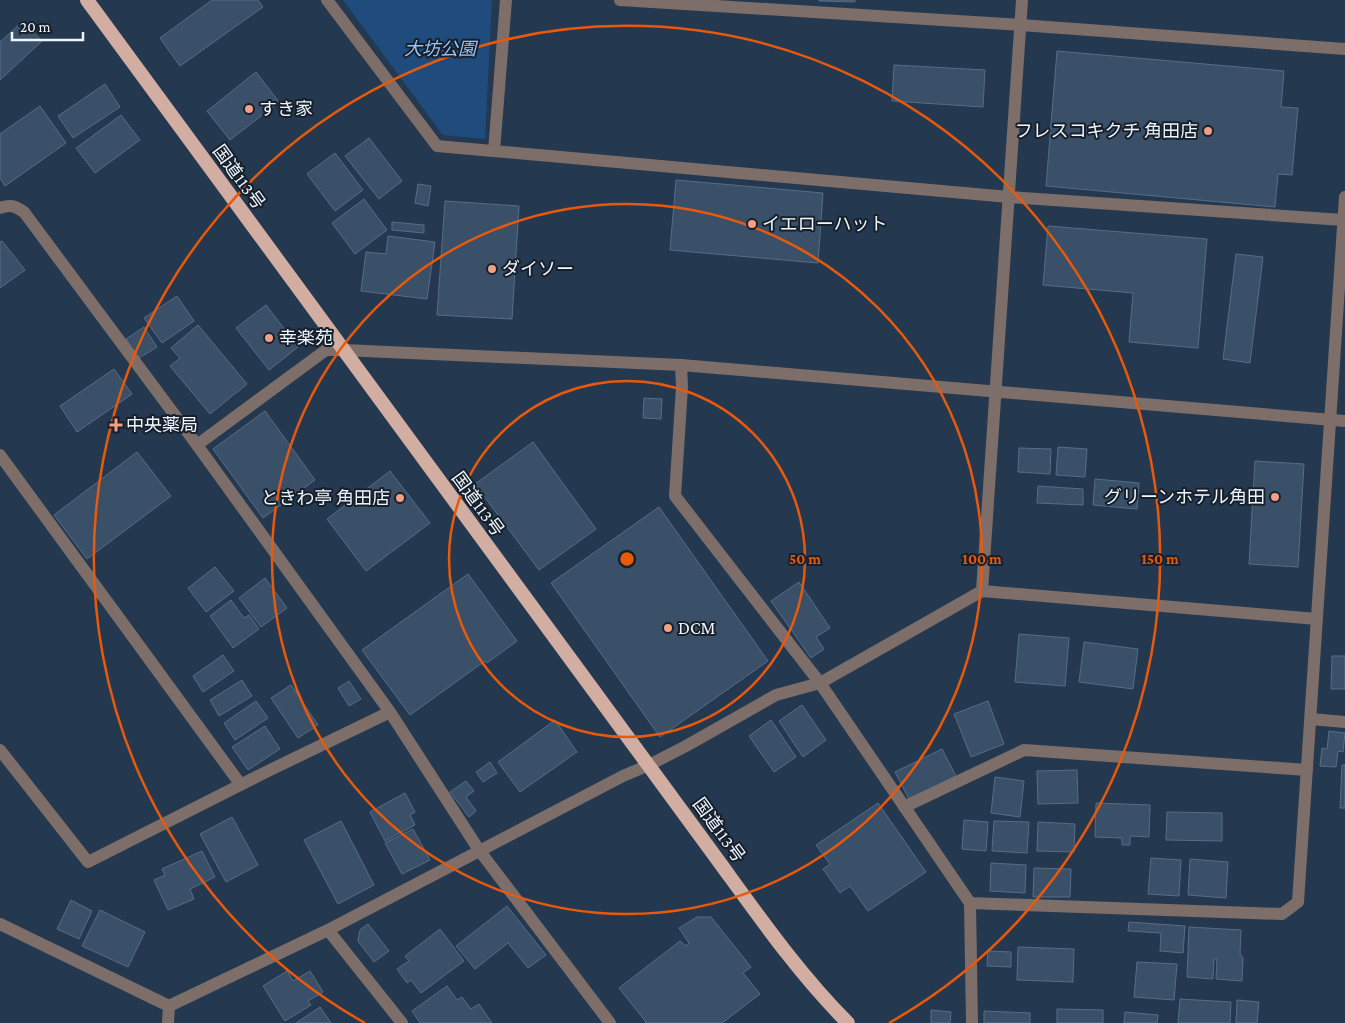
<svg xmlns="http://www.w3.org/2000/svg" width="1345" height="1023" font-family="'Crimson Pro','Noto Sans JP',serif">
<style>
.green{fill:#1f4c7d}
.building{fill:#3a4f68;stroke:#576d87}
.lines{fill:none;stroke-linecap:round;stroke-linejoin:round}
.minor{stroke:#7e6e69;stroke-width:12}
.tertiary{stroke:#7e6e69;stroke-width:12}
.trunk{stroke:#d2aea2;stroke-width:14}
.ring{fill:none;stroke:#e8590c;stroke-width:2.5}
.poi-dot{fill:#f39f85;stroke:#161f2a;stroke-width:2}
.labels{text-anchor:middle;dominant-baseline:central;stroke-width:4;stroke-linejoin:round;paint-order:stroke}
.park-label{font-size:18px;font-style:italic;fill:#96c3f7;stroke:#161f2a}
.poi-label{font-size:18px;fill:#edf5fe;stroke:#161f2a;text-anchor:start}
.street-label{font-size:18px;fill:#edf5fe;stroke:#161f2a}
.centre{fill:#e8590c;stroke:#161f2a;stroke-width:2.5}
.ring-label{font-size:15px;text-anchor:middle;font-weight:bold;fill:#e8590c;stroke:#161f2a;stroke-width:4;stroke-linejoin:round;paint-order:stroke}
</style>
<rect width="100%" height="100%" fill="#243950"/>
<path class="green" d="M 343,0 L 492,0 L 485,139 L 443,135 Z"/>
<path class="building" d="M 212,0 L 258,0 L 263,7 L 180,66 L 160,38 Z
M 819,0 L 855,0 L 855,2 L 819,1 Z
M 23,21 L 42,41 L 0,80 L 0,42 Z
M 1057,51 L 1284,71 L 1281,107 L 1298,108 L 1292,175 L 1278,174 L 1275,207 L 1046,186 Z
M 894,65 L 985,70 L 983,107 L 892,101 Z
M 256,72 L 279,102 L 230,140 L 207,111 Z
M 105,84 L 120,107 L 73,138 L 58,116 Z
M 40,106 L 66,143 L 5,186 L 0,178 L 0,134 Z
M 121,115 L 140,140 L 95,173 L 76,148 Z
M 369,138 L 402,181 L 379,199 L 345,156 Z
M 335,153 L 363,190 L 335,211 L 307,174 Z
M 676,180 L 823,193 L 818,263 L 670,250 Z
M 418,184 L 431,186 L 428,206 L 415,203 Z
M 364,199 L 387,230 L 355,254 L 332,223 Z
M 445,201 L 519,206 L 512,319 L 437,315 Z
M 392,222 L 424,225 L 424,233 L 392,230 Z
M 1048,226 L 1207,239 L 1198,348 L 1129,342 L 1133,293 L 1043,285 Z
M 388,236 L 435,242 L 427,299 L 361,291 L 366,252 L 386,254 Z
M 2,241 L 25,270 L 0,288 L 0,242 Z
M 1236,254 L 1263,257 L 1250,363 L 1223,359 Z
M 177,296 L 194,321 L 162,343 L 144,318 Z
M 266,305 L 298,347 L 269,370 L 236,328 Z
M 198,325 L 247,384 L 210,414 L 170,366 L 180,358 L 171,348 Z
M 144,327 L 157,347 L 139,358 L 126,339 Z
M 114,369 L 132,394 L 77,432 L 60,406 Z
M 644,398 L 662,399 L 661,419 L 643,418 Z
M 265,411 L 315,480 L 263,518 L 213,449 Z
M 533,442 L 596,529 L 539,570 L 475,484 Z
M 1058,447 L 1087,449 L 1085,477 L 1056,475 Z
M 1019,448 L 1051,449 L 1050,474 L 1018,472 Z
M 137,452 L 171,496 L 87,559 L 54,515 Z
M 1255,461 L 1304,464 L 1298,567 L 1249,564 Z
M 390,471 L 430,523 L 366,571 L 327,519 Z
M 1095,479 L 1139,483 L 1137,509 L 1093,505 Z
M 1038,486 L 1083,489 L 1083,505 L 1037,503 Z
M 659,507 L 768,661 L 660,737 L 551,583 Z
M 215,567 L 234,591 L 206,612 L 188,588 Z
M 468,574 L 517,641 L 487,663 L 485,661 L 410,715 L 362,650 Z
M 265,578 L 287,608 L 261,627 L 239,598 Z
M 799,582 L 830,628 L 816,637 L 824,649 L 811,658 L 771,601 Z
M 231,600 L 244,618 L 249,615 L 259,629 L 233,648 L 210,616 Z
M 1019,634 L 1069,638 L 1065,686 L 1015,682 Z
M 1084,642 L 1138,649 L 1133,689 L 1079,682 Z
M 223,655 L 234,671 L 203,692 L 193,676 Z
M 1332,656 L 1345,656 L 1345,689 L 1331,689 Z
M 242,680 L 252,696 L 219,716 L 210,700 Z
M 349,681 L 361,699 L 349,706 L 338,688 Z
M 291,685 L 318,725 L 298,738 L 271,698 Z
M 256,701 L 268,718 L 235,740 L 224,723 Z
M 988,701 L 1004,744 L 971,757 L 954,714 Z
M 802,705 L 826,740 L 803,757 L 779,721 Z
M 555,720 L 577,752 L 520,792 L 498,762 Z
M 771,720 L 796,757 L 774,772 L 749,736 Z
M 265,726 L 280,749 L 248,770 L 232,747 Z
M 1329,731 L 1345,733 L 1343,752 L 1338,751 L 1336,767 L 1320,766 L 1322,748 L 1327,749 Z
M 942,749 L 956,776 L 909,799 L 895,772 Z
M 490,762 L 497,773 L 483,782 L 476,772 Z
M 1342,765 L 1345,765 L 1345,808 L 1340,808 Z
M 1077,770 L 1078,803 L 1038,804 L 1037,771 Z
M 995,777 L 1024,781 L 1020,817 L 991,813 Z
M 466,781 L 474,791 L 466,797 L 476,811 L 469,817 L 450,792 Z
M 405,793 L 415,812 L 410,815 L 415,825 L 385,841 L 370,812 Z
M 878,803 L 926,872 L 868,911 L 850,886 L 840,893 L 823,869 L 830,864 L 816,845 Z
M 1096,803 L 1150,805 L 1149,837 L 1130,836 L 1130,845 L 1122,845 L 1122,838 L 1095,837 Z
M 1167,812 L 1222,813 L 1222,841 L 1166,840 Z
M 232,817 L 258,865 L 226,882 L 200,834 Z
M 964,820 L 988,822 L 986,851 L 962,849 Z
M 341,821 L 374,885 L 338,904 L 304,840 Z
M 994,821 L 1029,822 L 1027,853 L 992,851 Z
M 1038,822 L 1075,824 L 1074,852 L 1037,851 Z
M 413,829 L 430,860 L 402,874 L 385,843 Z
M 202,851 L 215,877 L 190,889 L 194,899 L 168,910 L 154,880 L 165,875 L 162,869 Z
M 1151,858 L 1181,860 L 1179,896 L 1148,894 Z
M 1190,859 L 1228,862 L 1226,898 L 1188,895 Z
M 991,863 L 1026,865 L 1025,893 L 990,891 Z
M 1034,868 L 1071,869 L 1070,897 L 1033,897 Z
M 71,900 L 92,911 L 79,939 L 57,929 Z
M 507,906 L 546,955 L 528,968 L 508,943 L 475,969 L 456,946 Z
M 100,910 L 145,932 L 128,967 L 82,946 Z
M 697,917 L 711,917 L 751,967 L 743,973 L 760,994 L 722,1023 L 645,1023 L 646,1022 L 619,988 L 680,941 L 686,946 L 689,943 L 679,928 Z
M 1129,922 L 1185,926 L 1183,953 L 1160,951 L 1161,933 L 1128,931 Z
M 368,924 L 389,951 L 374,962 L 358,941 L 360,930 Z
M 1189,927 L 1241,930 L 1240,954 L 1243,958 L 1242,981 L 1216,979 L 1217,959 L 1214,959 L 1213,979 L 1187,977 Z
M 440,929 L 464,961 L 421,993 L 411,980 L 407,983 L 397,969 L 409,961 L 405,956 Z
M 1018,947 L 1074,949 L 1073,982 L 1017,980 Z
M 988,951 L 1011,952 L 1011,967 L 987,966 Z
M 1137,962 L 1177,964 L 1174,1000 L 1134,997 Z
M 287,971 L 293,981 L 310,971 L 323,992 L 308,1001 L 311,1005 L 285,1021 L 263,986 Z
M 447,986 L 457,1000 L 462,997 L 471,1009 L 479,1004 L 492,1023 L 420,1023 L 412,1011 Z
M 1180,999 L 1231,1002 L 1230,1023 L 1178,1023 Z
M 1237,1000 L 1259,1002 L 1257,1023 L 1236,1023 Z
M 320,1007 L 331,1023 L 296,1023 Z
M 1057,1009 L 1103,1010 L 1103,1023 L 1057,1023 Z
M 931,1010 L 951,1012 L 950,1023 L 931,1023 Z
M 984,1011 L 1030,1013 L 1030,1023 L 984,1023 Z
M 1125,1012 L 1158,1015 L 1157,1023 L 1124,1023 Z"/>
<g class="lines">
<path class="minor" d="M 327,0 L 437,146 L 1009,197 L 1343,220
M 620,0 L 1021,25 L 1345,49
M 494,151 L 506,0
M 0,208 C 10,204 15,206 24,212 L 197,445 L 390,712 L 479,850 L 610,1023
M 681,365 L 682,387 L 675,496 L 820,683 L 970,903 L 972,1023
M 197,445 L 326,350 L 343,350
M 0,455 L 241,785
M 982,591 L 1317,619
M 1311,719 L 1345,722
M 0,750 L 88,862 L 266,772 L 390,712
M 904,807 L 1024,750 L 1307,770
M 970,903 L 1282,914 L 1298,902 L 1345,197
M 168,1023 L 169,1006"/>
<path class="tertiary" d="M 343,350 L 681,365 L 1345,421
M 0,924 L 169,1006 L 328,930 L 623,776 L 649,765 L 686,746 L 776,695 L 820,683 L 982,591 L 1022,0
M 328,930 L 402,1023"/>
<path class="trunk" d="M 87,0 C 254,230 422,459 591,687 C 634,746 677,804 720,863 C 760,918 800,975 848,1023"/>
</g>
<g class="ring">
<circle cx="627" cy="559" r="178"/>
<circle cx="627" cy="559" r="355"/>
<path d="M365 1023A533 533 0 1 1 889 1023"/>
</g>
<g class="poi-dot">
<circle cx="249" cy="109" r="5"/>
<circle cx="1208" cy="131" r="5"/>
<circle cx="752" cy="224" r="5"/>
<circle cx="492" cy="269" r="5"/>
<circle cx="269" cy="338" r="5"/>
<path d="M113.5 417.5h5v5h5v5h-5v5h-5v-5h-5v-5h5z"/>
<circle cx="1275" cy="497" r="5"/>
<circle cx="400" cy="498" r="5"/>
<circle cx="668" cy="628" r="5"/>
</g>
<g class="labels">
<g class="park-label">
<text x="440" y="49">大坊公園</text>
</g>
<g class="poi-label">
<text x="259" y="109">すき家</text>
<text x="1198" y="131" text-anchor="end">フレスコキクチ 角田店</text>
<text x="762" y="224">イエローハット</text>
<text x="502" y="269">ダイソー</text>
<text x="279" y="338">幸楽苑</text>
<text x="126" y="425">中央薬局</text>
<text x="1265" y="497" text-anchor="end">グリーンホテル角田</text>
<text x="390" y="498" text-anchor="end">ときわ亭 角田店</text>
<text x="678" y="628">DCM</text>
</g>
<g class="street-label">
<text transform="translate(239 177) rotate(54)">国道113号</text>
<text transform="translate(478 504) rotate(54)">国道113号</text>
<text transform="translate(719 830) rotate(54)">国道113号</text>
</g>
</g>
<circle cx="627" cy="559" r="8" class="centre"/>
<g class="ring-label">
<text x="805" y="564">50 m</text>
<text x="982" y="564">100 m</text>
<text x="1160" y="564">150 m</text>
</g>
<path d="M12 32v8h71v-8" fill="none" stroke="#edf5fe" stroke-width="2.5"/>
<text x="20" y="32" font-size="15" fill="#edf5fe" stroke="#161f2a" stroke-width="4" paint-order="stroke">20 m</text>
</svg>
